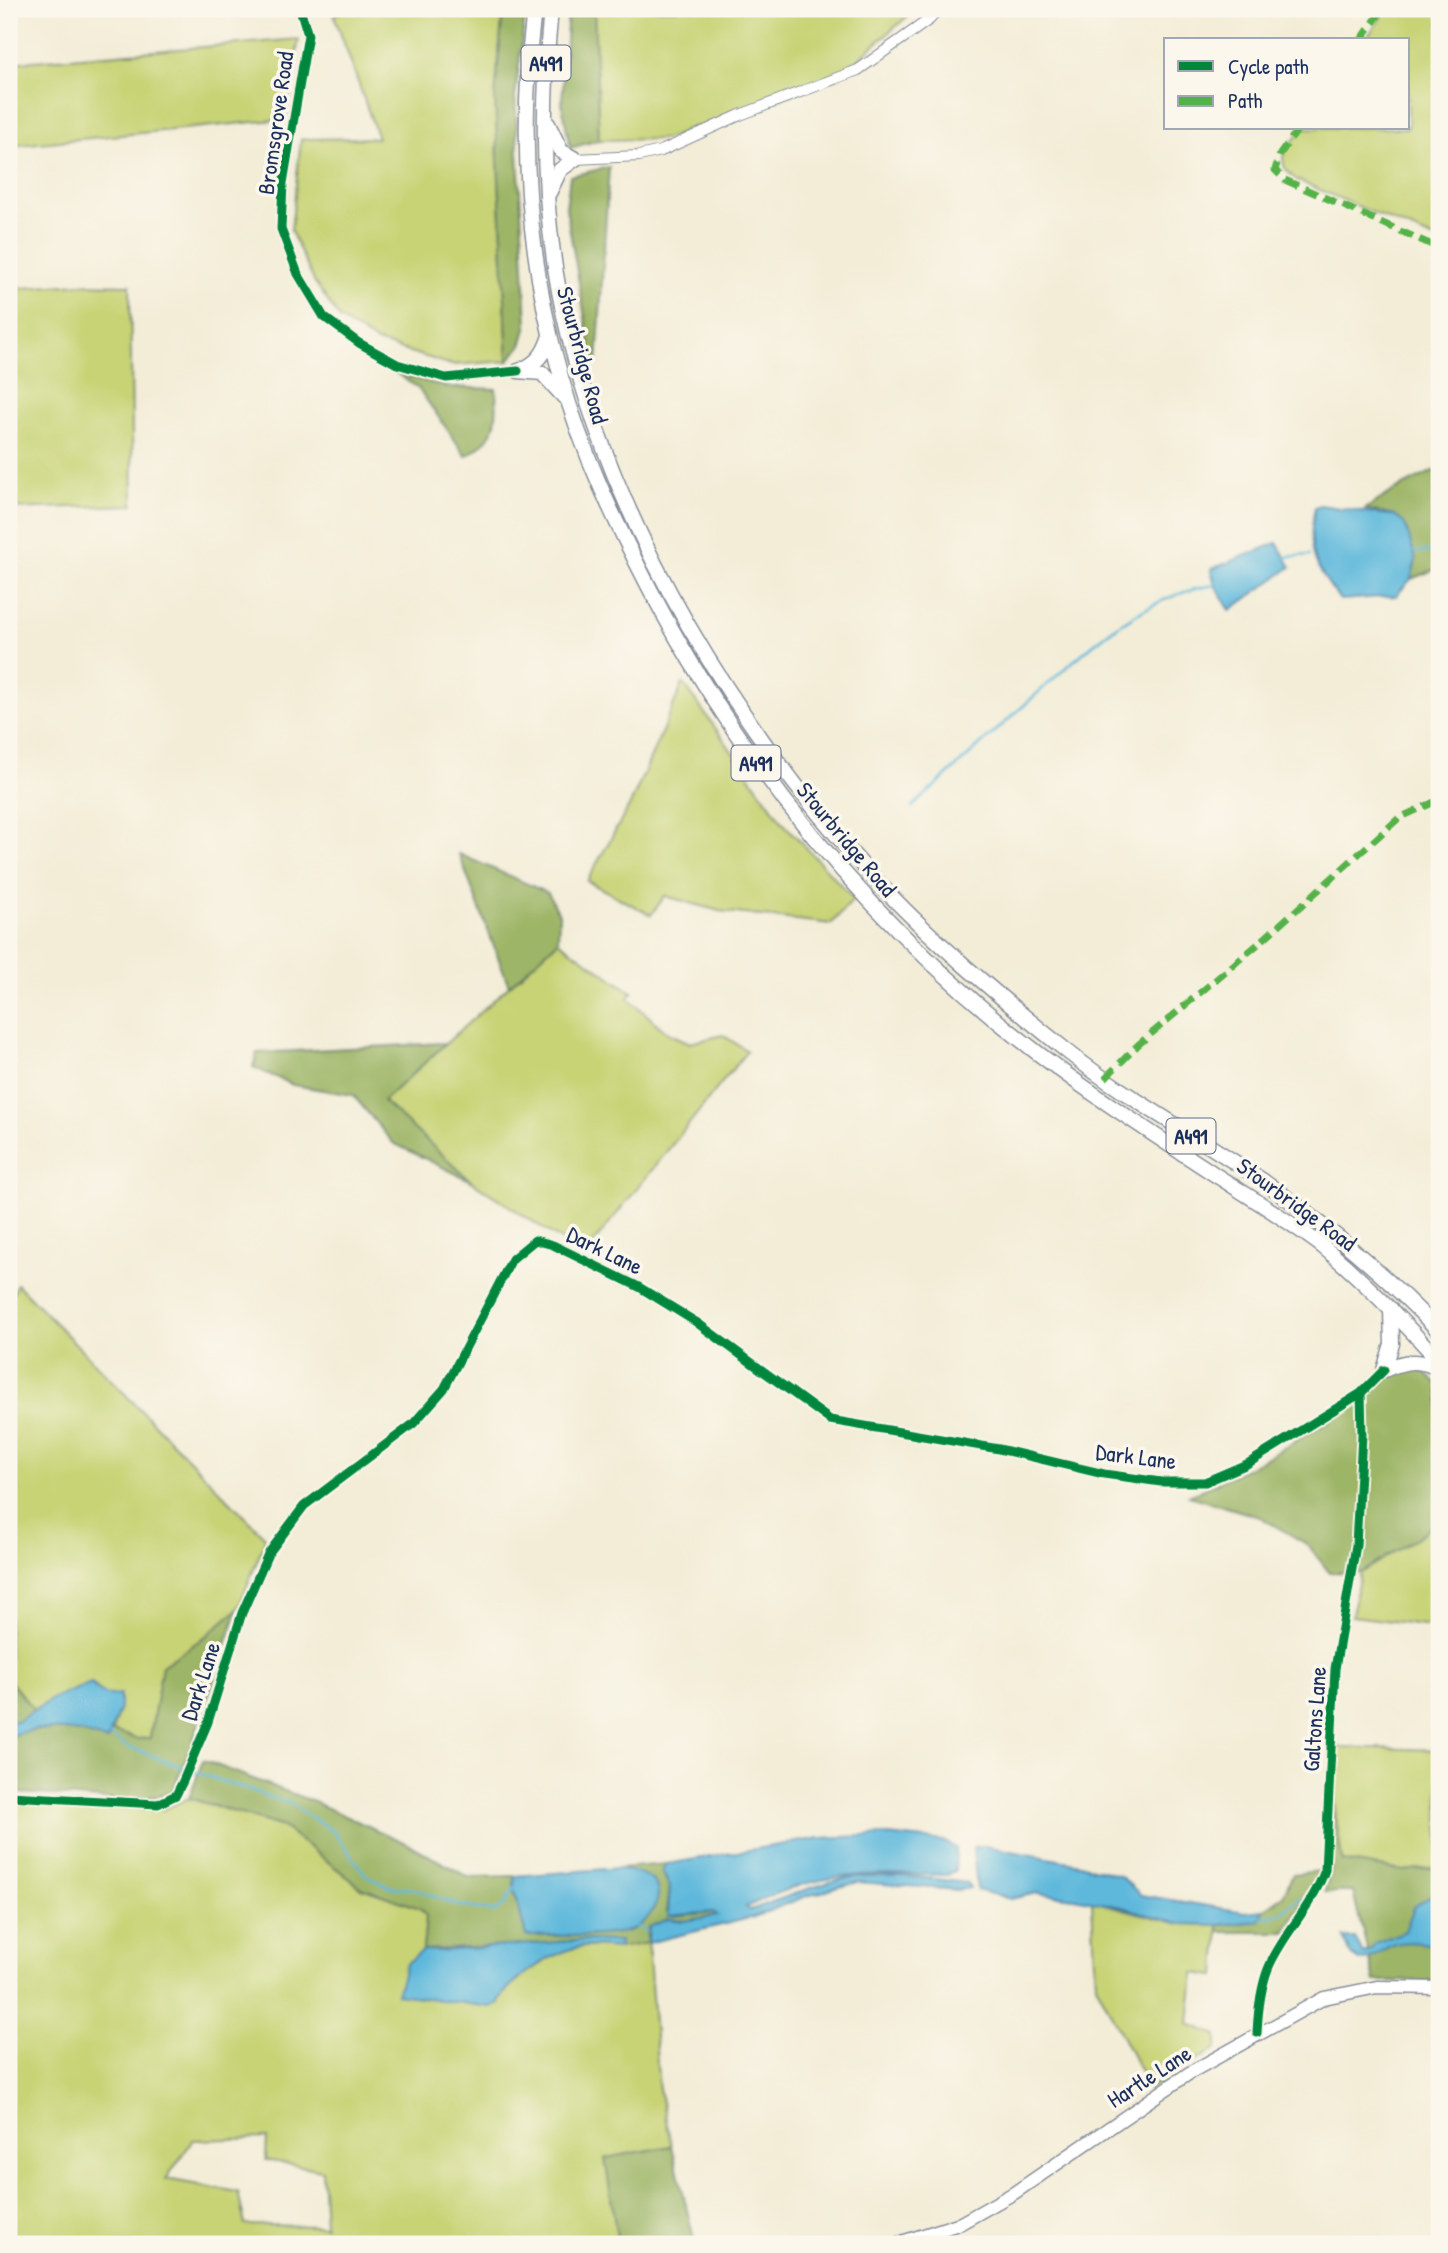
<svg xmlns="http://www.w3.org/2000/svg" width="1448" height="2253" font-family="'Patrick Hand',sans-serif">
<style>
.green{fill:#c7d375;stroke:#71816a;stroke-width:2;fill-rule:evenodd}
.forest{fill:#9db566;stroke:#5c7262;stroke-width:2}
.water{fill:#5db8db;stroke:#3c749c;stroke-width:2}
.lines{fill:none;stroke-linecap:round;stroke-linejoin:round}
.stream{stroke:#5db8db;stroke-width:2.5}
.minor-casing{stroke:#878e9a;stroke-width:12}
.major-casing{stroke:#878e9a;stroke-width:15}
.highway-casing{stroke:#878e9a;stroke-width:17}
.minor{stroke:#fff;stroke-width:10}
.major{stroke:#fff;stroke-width:12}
.highway{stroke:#fff;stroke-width:14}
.quiet{stroke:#55b248;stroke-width:7;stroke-dasharray:14 7;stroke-linecap:butt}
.cycleway-casing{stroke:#fbf7ec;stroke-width:13}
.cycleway{stroke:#00873e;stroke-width:9}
.labels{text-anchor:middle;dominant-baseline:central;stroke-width:7;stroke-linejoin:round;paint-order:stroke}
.shield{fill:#fbf7ec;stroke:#5e6b89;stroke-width:2}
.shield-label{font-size:21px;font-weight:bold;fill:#1b2f5e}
.street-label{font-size:23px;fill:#1b2f5e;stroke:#fbf7ec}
</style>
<rect width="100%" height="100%" fill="#fbf7ec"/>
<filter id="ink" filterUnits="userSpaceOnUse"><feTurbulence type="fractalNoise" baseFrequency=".0143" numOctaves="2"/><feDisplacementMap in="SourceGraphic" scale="14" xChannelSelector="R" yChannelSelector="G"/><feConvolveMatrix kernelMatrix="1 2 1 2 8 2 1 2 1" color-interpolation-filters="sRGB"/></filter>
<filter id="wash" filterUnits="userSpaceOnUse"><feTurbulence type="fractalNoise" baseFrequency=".00686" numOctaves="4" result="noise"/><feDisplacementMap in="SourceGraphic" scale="28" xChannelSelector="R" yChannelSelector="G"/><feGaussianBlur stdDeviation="1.57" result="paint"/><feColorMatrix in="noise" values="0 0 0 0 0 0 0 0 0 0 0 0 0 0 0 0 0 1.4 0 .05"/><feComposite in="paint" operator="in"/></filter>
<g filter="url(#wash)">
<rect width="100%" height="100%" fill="#f3edd7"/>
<path class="green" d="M 348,9 L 503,9 L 495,98 L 508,361 L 452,365 L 377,342 L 340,319 L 314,281 L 291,231 L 301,139 L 378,138 L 334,15 Z
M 594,9 L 916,9 L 836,78 L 667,139 L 599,140 Z
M 1387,9 L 1439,9 L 1439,241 L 1297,180 C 1270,161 1288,149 1303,128 L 1408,128 L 1408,40 L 1365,40 Z
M 299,39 L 285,119 L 9,146 L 9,63 Z
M 81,284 L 130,285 L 133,505 L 9,509 L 9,289 Z
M 683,683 L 784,824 L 854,899 L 831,924 L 719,911 L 665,896 L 651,915 L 587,881 L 631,803 Z
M 558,941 L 633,993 L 628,998 L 666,1032 L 690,1043 L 723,1035 L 747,1051 L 584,1255 L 471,1181 L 383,1101 Z
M 17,1284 L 266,1538 L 238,1609 L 206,1636 L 162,1666 L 150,1738 L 137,1739 L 112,1731 L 120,1708 L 91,1683 L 34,1710 L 9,1680 L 9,1304 Z
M 1439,1520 L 1439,1627 L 1352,1616 L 1360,1573 L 1418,1537 Z
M 1337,1747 L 1439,1750 L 1439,1867 L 1404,1871 L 1342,1861 L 1334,1803 Z
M 189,1798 L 283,1827 L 362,1888 L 420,1908 L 426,1916 L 423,1950 L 406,1964 L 398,1994 L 498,2004 C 507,1982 554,1952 577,1948 C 600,1944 624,1947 648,1943 L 659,2089 L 672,2146 L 606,2158 L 618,2244 L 9,2244 L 9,1801 L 162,1810 ZM 267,2138 L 266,2160 L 322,2170 L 325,2226 L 245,2225 L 238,2192 L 166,2179 L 193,2140 Z
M 1092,1901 L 1180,1924 L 1219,1925 L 1216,1976 L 1194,1973 L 1189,2024 L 1217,2035 L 1217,2048 L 1149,2089 L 1096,1984 Z"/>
<path class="forest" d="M 503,9 L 526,9 L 515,97 L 527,325 L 521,346 L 508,361 L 495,98 Z
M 568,9 L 594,9 L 599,140 L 570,148 L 562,103 Z
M 609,167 L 597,364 L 593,363 L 566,208 L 570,176 Z
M 396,373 L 446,387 L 496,389 C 498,422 497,438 466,456 L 418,388 Z
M 1435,470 L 1439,478 L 1439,568 L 1411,579 L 1416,560 L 1395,516 L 1365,509 L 1395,490 Z
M 459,854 L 548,893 L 559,914 L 558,941 L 509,986 Z
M 446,1043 L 383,1101 L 471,1181 L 393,1143 L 353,1095 L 293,1085 L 253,1067 L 257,1053 Z
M 1403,1365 L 1418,1367 L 1439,1385 L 1439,1520 L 1418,1537 L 1360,1573 L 1329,1572 L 1308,1545 L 1260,1517 L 1189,1496 C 1266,1462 1339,1419 1403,1365 Z
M 238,1609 L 191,1747 L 172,1792 C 129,1809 56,1792 9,1793 L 9,1737 C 36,1724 80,1729 107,1740 L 112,1731 L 137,1739 L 150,1738 L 162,1666 L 206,1636 Z
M 9,1680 L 34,1710 L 18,1721 L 9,1721 Z
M 203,1760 L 314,1802 L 408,1844 L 468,1877 L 515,1876 L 514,1889 L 526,1936 L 627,1932 L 647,1876 L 619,1868 L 667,1864 L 662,1871 L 670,1887 L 667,1912 L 672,1916 L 715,1912 L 717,1916 L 684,1921 L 668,1919 L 646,1931 L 648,1943 L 619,1948 L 620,1941 L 423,1950 L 426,1916 L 420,1908 L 362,1888 L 283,1827 L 189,1798 Z
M 1334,1803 L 1342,1861 L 1404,1871 L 1439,1867 L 1439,1981 L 1375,1981 L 1353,1892 L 1325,1892 L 1330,1870 Z
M 1321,1871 L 1285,1932 L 1219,1932 L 1219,1925 L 1259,1921 L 1264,1910 L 1283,1896 L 1293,1874 Z
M 672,2146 L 695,2244 L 618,2244 L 605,2158 Z"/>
<path class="water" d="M 1320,505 L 1395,516 L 1405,524 L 1416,560 L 1411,579 L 1396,596 L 1340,600 C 1314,565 1306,551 1315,507 Z
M 1277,543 L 1291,567 L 1230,610 L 1215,585 L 1211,569 Z
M 91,1683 C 100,1694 106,1697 120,1694 L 120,1708 L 107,1741 C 80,1729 36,1724 9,1737 L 9,1721 L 18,1721 L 52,1699 Z
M 888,1835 L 943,1841 L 956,1848 L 955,1871 L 947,1875 C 868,1873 820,1870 746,1907 L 750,1910 C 780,1900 812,1885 843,1879 C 884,1872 928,1878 968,1883 L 970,1888 L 957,1890 L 858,1882 L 807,1896 L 754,1917 L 648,1943 L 649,1927 L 668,1919 L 684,1921 L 717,1915 L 714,1912 L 668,1916 L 670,1887 L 662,1871 L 667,1864 L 820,1838 Z
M 985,1846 L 1080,1864 L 1120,1876 L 1141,1895 L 1245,1912 L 1264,1910 L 1259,1921 L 1219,1925 L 1180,1924 L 1122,1907 L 1074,1898 L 1037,1893 L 1010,1899 L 977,1890 L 973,1847 Z
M 619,1868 C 627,1871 638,1872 646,1876 C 674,1891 647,1927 625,1932 C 593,1938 558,1935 526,1936 L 514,1888 L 515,1876 Z
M 1439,1890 L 1439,1946 C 1421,1943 1401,1938 1385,1949 C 1375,1955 1372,1959 1360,1961 L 1351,1955 L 1344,1938 L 1355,1938 L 1363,1953 L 1371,1950 L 1375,1943 L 1405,1931 L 1414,1907 Z
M 585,1940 L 620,1941 L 619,1948 C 605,1947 590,1945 576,1948 C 552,1953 507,1981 498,2004 L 490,2007 L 397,1994 L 406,1964 L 423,1950 L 439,1951 Z"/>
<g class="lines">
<path class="stream" d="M 1414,552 L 1439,551
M 1286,557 L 1310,555
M 912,807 C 952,771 991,735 1031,699 C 1086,650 1140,596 1215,585
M 110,1735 L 124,1745 L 184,1768
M 192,1771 L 291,1804 L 333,1831 L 366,1875 L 389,1887 L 414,1889 L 457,1905 L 495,1912 L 504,1905 L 514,1888
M 1261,1917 C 1289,1915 1280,1912 1299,1899 L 1307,1899
M 636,1926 L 646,1931"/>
</g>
</g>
<g filter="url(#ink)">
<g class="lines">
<g class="minor-casing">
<path id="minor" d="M 300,9 L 308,35 L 283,183 L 281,229 L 298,274 L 324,317 L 359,343 L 397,364 L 446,378 L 518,371
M 575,159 L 639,156 L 661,151 L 740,115 L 858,70 L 930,19 L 938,9
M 9,1796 L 158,1804 L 176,1795 L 183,1781 L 208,1722 L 242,1613 L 268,1554 L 304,1506 L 413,1424 L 444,1389 L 512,1259 L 535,1240 L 553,1245 L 639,1287 L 696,1322 L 830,1420 L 999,1449 L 1104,1474 L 1161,1482 L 1205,1482 L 1247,1464 L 1361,1393 L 1384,1370
M 1257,2033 C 1258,2011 1260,1990 1268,1969 C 1281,1936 1311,1909 1325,1870 L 1335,1669 L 1356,1545 L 1362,1435 L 1361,1393"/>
</g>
<g class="major-casing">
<path id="major" d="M 896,2244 L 961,2223 L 1014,2193 L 1191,2072 L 1324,1998 L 1377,1987 L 1439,1988"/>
</g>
<g class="highway-casing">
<path id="highway" d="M 534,9 C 519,132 527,257 561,377 C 582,452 615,522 651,591 C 742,764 863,914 1016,1036 C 1078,1086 1147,1130 1214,1174 C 1250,1197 1288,1220 1322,1246 C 1365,1281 1402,1320 1439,1361
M 551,9 C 540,118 542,230 569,337 C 619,537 735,725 873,877 C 932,941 1001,998 1068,1052 C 1135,1105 1211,1143 1280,1193 C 1337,1234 1390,1280 1439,1331
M 548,124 L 561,151 L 575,159
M 549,193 L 560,170 L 575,159
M 518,371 L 542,373 L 564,397
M 519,371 C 538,363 544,354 550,336
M 1384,1370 L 1392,1344 L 1391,1309
M 1384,1370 C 1404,1361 1419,1358 1439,1369"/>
</g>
<use href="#minor" class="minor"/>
<use href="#major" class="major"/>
<use href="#highway" class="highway"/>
<path class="quiet" d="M 1361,40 L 1383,9
M 1299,128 L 1280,154 L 1275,170 L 1285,180 L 1439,248
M 1105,1078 L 1139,1044 L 1257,945 L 1399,818 L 1439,800"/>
<g class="cycleway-casing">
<path id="cycleway" d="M 300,9 L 308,35 L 283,183 L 281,229 L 298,274 L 324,317 L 359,343 L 397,364 L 446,378 L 518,371
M 9,1796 L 158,1804 L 176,1795 L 183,1781 L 208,1722 L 242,1613 L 268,1554 L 304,1506 L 413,1424 L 444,1389 L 512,1259 L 535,1240 L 553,1245 L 639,1287 L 696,1322 L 830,1420 L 999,1449 L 1104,1474 L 1161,1482 L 1205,1482 L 1247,1464 L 1361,1393 L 1384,1370
M 1257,2033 C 1258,2011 1260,1990 1268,1969 C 1281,1936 1311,1909 1325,1870 L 1335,1669 L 1356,1545 L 1362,1435 L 1361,1393"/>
</g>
<use href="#cycleway" class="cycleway"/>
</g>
</g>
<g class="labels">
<g class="shield">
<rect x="521.5" y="45.5" width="49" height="35" rx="5"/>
<rect x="731.5" y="745.5" width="49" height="35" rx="5"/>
<rect x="1166.5" y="1118.5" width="49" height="35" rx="5"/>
</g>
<g class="shield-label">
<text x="546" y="63">A491</text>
<text x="756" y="763">A491</text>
<text x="1191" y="1136">A491</text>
</g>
<g class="street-label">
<text transform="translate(275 123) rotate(-82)">Bromsgrove Road</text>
<text transform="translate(583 355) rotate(75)">Stourbridge Road</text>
<text transform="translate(847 839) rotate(50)">Stourbridge Road</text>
<text transform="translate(1297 1204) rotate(36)">Stourbridge Road</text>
<text transform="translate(605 1250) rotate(26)">Dark Lane</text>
<text transform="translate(1136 1456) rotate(7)">Dark Lane</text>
<text transform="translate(200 1681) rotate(-72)">Dark Lane</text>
<text transform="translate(1314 1719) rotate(-86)">Galtons Lane</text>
<text transform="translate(1149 2076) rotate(-33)">Hartle Lane</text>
</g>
</g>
<rect width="1448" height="2253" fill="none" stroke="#fbf7ec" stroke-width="35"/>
<rect x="1164" y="38" width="245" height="91" fill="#fbf7ec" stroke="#a1a7b3" stroke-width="2"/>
<rect x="1178" y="61" width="35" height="10" fill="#00873e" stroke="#a1a7b3" stroke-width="2"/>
<text x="1228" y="74" font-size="21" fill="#1b2f5e">Cycle path</text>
<rect x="1178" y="96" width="35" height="10" fill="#55b248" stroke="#a1a7b3" stroke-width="2"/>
<text x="1228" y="108" font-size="21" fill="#1b2f5e">Path</text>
</svg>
